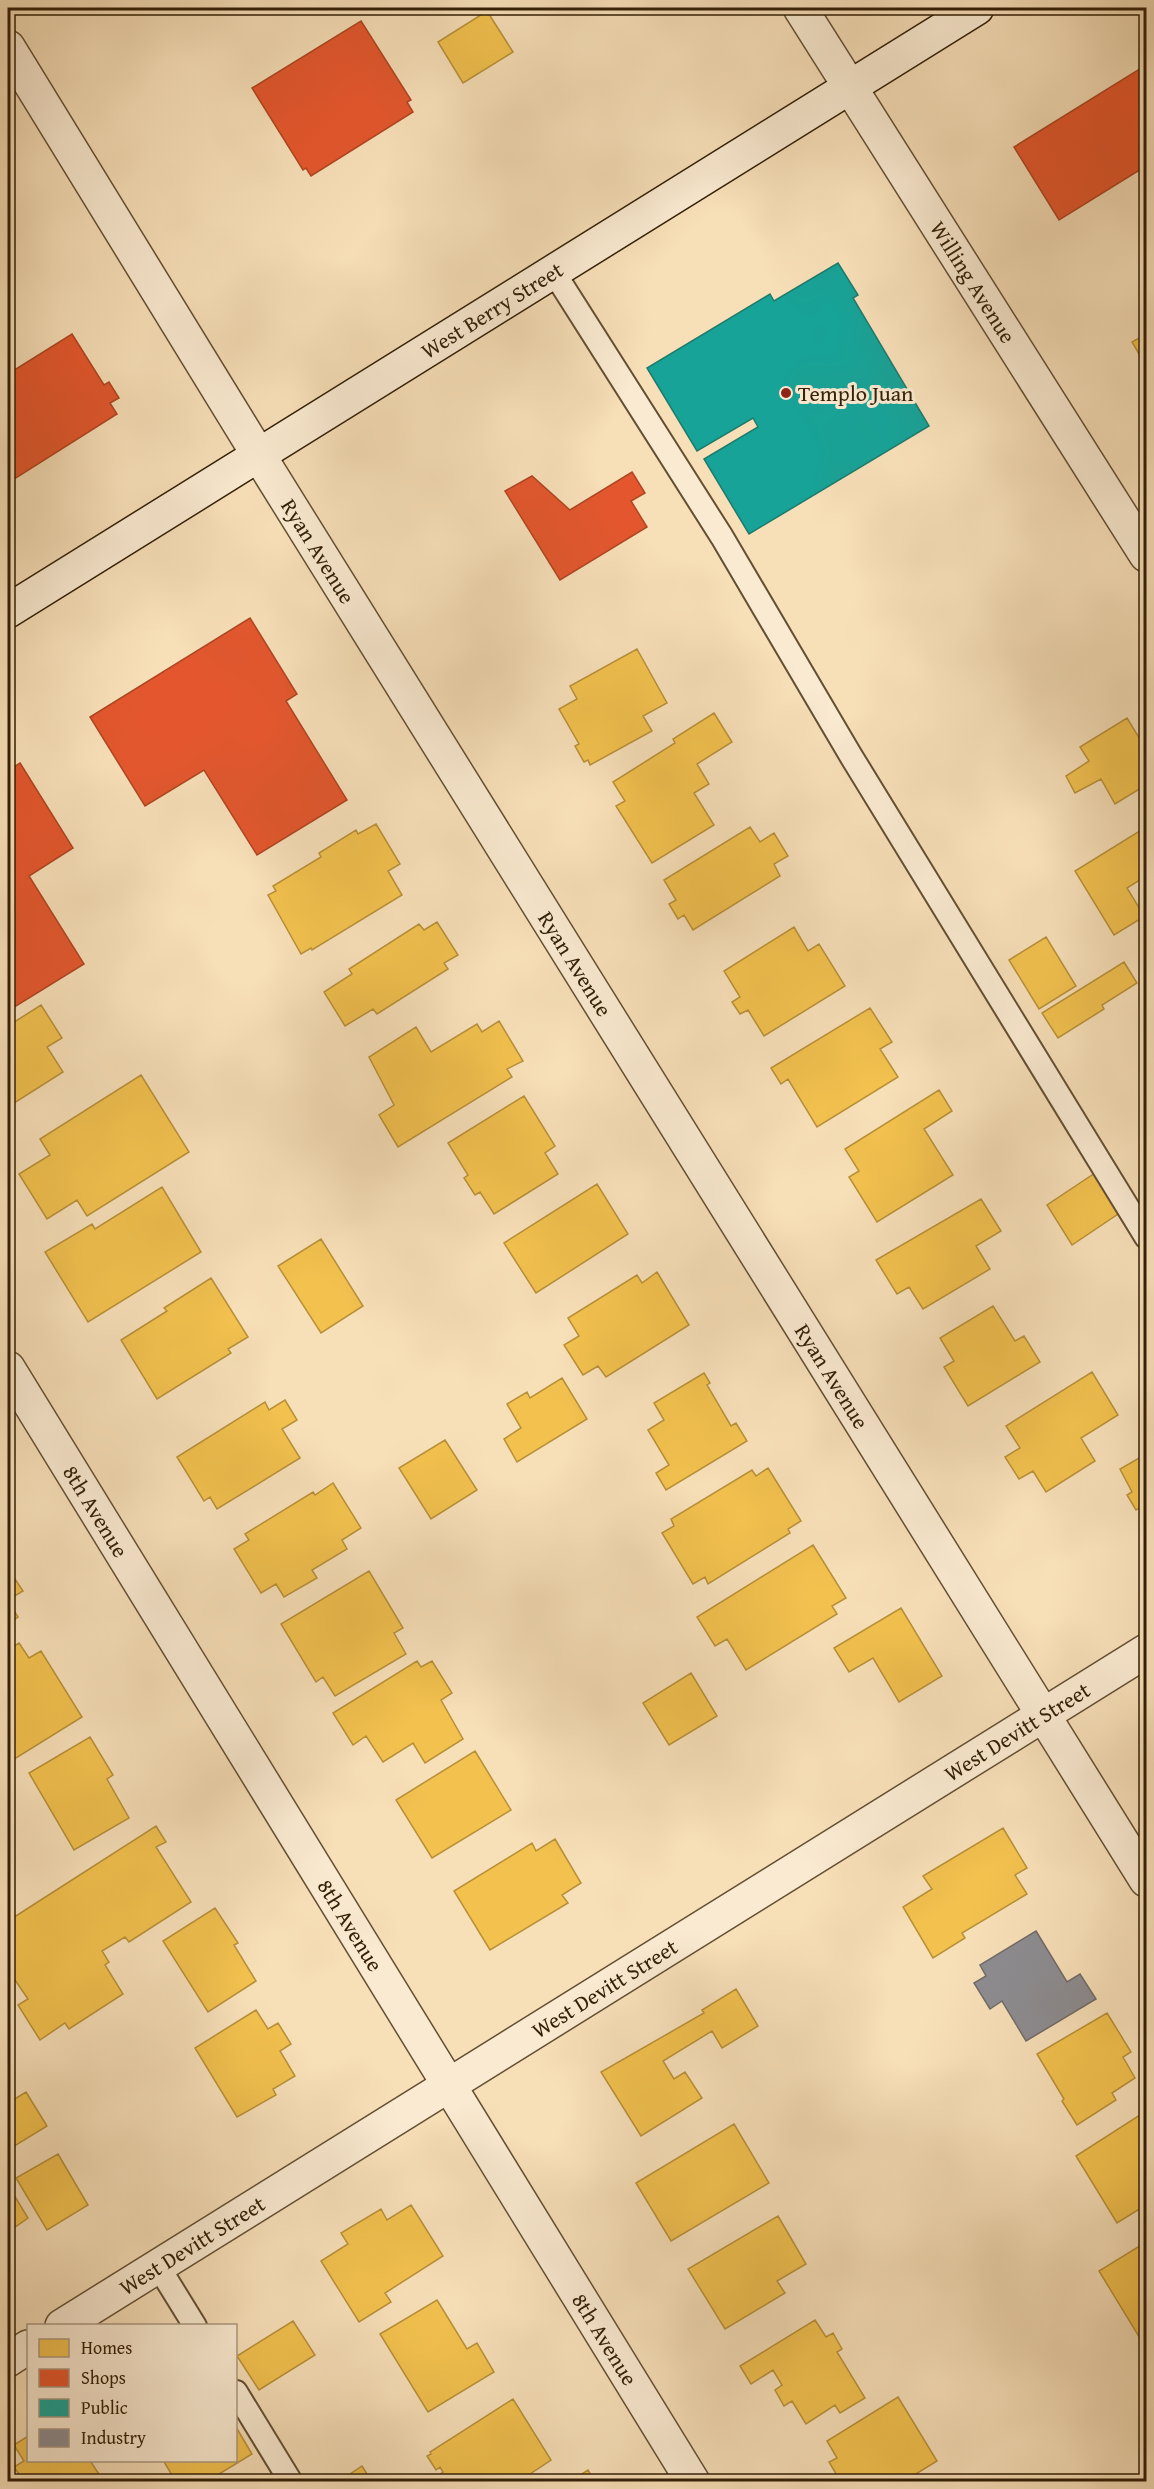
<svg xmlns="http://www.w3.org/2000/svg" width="1154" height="2489" font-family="'Gentium Book Plus',serif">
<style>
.homes{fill:#f2c14e;stroke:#b89038;stroke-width:1.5}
.shops{fill:#e4572e;stroke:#af4622;stroke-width:1.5}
.public{fill:#17a398;stroke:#1f7b6c;stroke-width:1.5}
.industry{fill:#8d8d92;stroke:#726c68;stroke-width:1.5}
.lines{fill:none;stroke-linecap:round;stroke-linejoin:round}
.lane-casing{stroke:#634f32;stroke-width:26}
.street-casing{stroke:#634f32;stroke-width:36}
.secondary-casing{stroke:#321f06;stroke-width:36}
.lane{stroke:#faead1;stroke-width:22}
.street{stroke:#faead1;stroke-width:33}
.secondary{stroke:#faead1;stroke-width:33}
.poi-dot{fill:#8f2418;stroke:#faead1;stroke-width:2}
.labels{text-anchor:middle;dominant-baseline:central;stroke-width:6;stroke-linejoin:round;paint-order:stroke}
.street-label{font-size:22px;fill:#321f06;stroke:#faead1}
.poi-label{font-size:22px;fill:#321f06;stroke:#faead1;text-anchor:start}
</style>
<rect width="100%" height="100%" fill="#f7dfb8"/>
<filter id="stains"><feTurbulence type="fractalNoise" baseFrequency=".00333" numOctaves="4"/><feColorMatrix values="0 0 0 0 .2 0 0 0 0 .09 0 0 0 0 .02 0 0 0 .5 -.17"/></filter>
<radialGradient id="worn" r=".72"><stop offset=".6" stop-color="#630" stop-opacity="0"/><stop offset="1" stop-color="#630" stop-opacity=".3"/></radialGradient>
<path class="homes" d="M 487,11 L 513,52 L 463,83 L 438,42 Z
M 1146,334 L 1146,366 L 1132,342 Z
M 637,649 L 667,703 L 643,716 L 652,731 L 590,765 L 588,760 L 584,762 L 575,746 L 579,744 L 559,709 L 577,699 L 570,686 Z
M 714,713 L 732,742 L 697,764 L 709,784 L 694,793 L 714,825 L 652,863 L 616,806 L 625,801 L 613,782 L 675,743 L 673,739 Z
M 1127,718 L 1141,741 L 1144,739 L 1146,744 L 1146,785 L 1115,804 L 1101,779 L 1075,793 L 1066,776 L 1089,761 L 1080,747 Z
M 376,824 L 400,864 L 388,871 L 402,895 L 312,950 L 311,948 L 301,954 L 268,895 L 276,891 L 273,886 L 321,857 L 319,853 L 356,830 L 358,834 Z
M 750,827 L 760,842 L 774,833 L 788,856 L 774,864 L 780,876 L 693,930 L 684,915 L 678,919 L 669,904 L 676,900 L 664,880 Z
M 1146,827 L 1146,876 L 1127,888 L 1141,911 L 1146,908 L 1146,929 L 1140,919 L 1114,935 L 1075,871 Z
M 437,922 L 458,955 L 444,963 L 448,969 L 377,1014 L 373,1009 L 345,1026 L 324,992 L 352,974 L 349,969 L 419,924 L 424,930 Z
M 794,927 L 808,951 L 819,944 L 845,986 L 764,1036 L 748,1010 L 740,1014 L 732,1002 L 740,997 L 724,971 Z
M 1046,937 L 1076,986 L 1039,1009 L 1009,960 Z
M 1124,962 L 1137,983 L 1102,1005 L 1104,1009 L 1058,1038 L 1042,1013 Z
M 41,1005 L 62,1038 L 47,1047 L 63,1072 L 8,1107 L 8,1026 Z
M 870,1008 L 892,1042 L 880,1049 L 898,1077 L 817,1127 L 788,1079 L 781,1084 L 771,1068 Z
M 499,1021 L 523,1061 L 507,1069 L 512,1077 L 398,1147 L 379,1115 L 394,1105 L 369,1057 L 416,1027 L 431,1052 L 477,1024 L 482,1032 Z
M 141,1075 L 189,1152 L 87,1216 L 77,1200 L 47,1219 L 19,1174 L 50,1155 L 40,1139 Z
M 939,1090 L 952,1111 L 924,1129 L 953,1175 L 877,1222 L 849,1177 L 859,1171 L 845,1149 Z
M 524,1096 L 555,1146 L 545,1153 L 558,1174 L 494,1214 L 480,1192 L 475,1195 L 464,1178 L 468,1175 L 448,1143 Z
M 1095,1173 L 1121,1212 L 1072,1245 L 1047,1205 Z
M 597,1184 L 628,1234 L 536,1293 L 504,1243 Z
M 162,1187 L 201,1252 L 88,1322 L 45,1252 L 92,1224 L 95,1229 Z
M 981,1199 L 1001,1231 L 976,1246 L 990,1269 L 923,1309 L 909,1287 L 897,1294 L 876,1260 Z
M 321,1239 L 363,1306 L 321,1333 L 278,1266 Z
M 657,1272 L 689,1325 L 606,1377 L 598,1366 L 583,1375 L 564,1345 L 579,1336 L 568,1318 L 637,1275 L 642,1283 Z
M 211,1278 L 248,1337 L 228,1349 L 231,1353 L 157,1399 L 121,1340 L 167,1311 L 164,1308 Z
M 993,1306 L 1015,1341 L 1024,1336 L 1040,1362 L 968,1406 L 944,1367 L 954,1361 L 940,1338 Z
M 1092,1372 L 1118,1415 L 1081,1438 L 1095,1461 L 1046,1492 L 1033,1471 L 1019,1479 L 1005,1457 L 1020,1448 L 1006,1426 Z
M 704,1373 L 710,1383 L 707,1385 L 731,1426 L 736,1423 L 747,1441 L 666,1490 L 656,1473 L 669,1465 L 648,1430 L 664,1420 L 654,1403 Z
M 562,1378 L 587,1419 L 517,1462 L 504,1439 L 521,1428 L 507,1404 L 527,1392 L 530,1398 Z
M 285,1400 L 297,1420 L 282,1429 L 300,1458 L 217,1509 L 210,1497 L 204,1501 L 177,1457 L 265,1402 L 269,1410 Z
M 445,1440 L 477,1490 L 431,1519 L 399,1468 Z
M 1146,1454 L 1146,1517 L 1141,1507 L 1136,1510 L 1127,1495 L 1132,1492 L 1120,1469 Z
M 768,1468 L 801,1521 L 788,1529 L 790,1533 L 708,1584 L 705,1577 L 693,1584 L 662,1533 L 674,1526 L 671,1519 L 752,1470 L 756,1476 Z
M 333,1483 L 361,1528 L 342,1540 L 347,1549 L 312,1570 L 317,1578 L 284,1597 L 276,1584 L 261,1593 L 234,1549 L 249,1540 L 245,1534 L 313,1492 L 315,1495 Z
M 813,1545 L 846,1598 L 832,1606 L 837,1614 L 746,1670 L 727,1639 L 715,1646 L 697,1617 Z
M 9,1570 L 23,1591 L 8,1600 L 8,1571 Z
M 369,1571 L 403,1628 L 394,1633 L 406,1654 L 335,1696 L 323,1677 L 316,1682 L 281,1624 Z
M 8,1601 L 18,1617 L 8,1624 Z
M 901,1608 L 942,1676 L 899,1702 L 873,1658 L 849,1672 L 834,1648 Z
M 19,1643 L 29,1658 L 41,1651 L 82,1717 L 8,1763 L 8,1650 Z
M 417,1661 L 421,1667 L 432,1661 L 452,1693 L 441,1700 L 463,1739 L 425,1763 L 413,1743 L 383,1762 L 366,1736 L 353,1745 L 333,1713 Z
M 691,1673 L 717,1716 L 669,1745 L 643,1703 Z
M 90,1737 L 113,1775 L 107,1779 L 129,1818 L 74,1850 L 29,1773 Z
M 475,1751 L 511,1810 L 432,1858 L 396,1800 Z
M 156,1826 L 166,1842 L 156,1847 L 191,1902 L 129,1942 L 125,1937 L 102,1951 L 109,1962 L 105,1965 L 123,1994 L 69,2029 L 65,2023 L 40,2040 L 18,2005 L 28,1999 L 13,1977 L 8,1980 L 8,1921 Z
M 1003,1828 L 1027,1868 L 1015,1875 L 1027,1894 L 962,1933 L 965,1938 L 933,1958 L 903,1907 L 932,1889 L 923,1876 Z
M 555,1839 L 581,1883 L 562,1895 L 568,1903 L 490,1950 L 454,1891 L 532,1843 L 536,1851 Z
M 215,1908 L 238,1943 L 234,1945 L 256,1981 L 208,2012 L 163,1941 Z
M 736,1989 L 758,2026 L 722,2048 L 712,2031 L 663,2061 L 674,2079 L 685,2072 L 702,2098 L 641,2136 L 601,2072 L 704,2013 L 702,2010 Z
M 256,2010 L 268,2029 L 278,2023 L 291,2044 L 280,2051 L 295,2076 L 273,2089 L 276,2095 L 237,2117 L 195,2048 Z
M 1107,2013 L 1131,2052 L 1123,2057 L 1135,2078 L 1112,2093 L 1116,2100 L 1077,2125 L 1062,2101 L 1064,2099 L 1037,2054 Z
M 26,2092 L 47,2126 L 8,2150 L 8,2103 Z
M 1146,2111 L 1146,2205 L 1117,2223 L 1076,2156 Z
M 734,2124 L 769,2183 L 671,2241 L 636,2183 Z
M 58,2154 L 88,2205 L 47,2230 L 16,2178 Z
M 8,2185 L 28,2218 L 8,2232 Z
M 411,2205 L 443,2256 L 385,2293 L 391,2302 L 359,2322 L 321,2261 L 348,2244 L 341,2233 L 381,2209 L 387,2220 Z
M 778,2216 L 806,2264 L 777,2281 L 785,2293 L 725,2329 L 688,2269 Z
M 1146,2242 L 1146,2336 L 1141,2340 L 1099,2271 Z
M 437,2300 L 467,2349 L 477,2343 L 494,2372 L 428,2412 L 380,2334 Z
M 815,2320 L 826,2337 L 833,2333 L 842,2349 L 837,2352 L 865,2398 L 840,2413 L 835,2405 L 806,2424 L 792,2401 L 784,2406 L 775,2390 L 782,2385 L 773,2370 L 751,2384 L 740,2366 Z
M 293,2321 L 315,2355 L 259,2390 L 237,2356 Z
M 898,2397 L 937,2461 L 903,2482 L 841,2482 L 829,2462 L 837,2458 L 827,2441 Z
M 513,2399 L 551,2460 L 518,2482 L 428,2482 L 443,2472 L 440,2467 L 436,2470 L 427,2456 L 431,2454 L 430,2452 Z
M 236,2427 L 252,2454 L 206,2482 L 176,2482 L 163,2460 L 236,2460 Z
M 28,2436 L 28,2460 L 93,2460 L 91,2462 L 104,2482 L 16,2482 L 21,2477 L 14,2467 L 24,2461 L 14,2445 Z
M 362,2466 L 372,2482 L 338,2482 Z
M 588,2470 L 595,2482 L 569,2482 Z"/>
<path class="shops" d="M 361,21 L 411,100 L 407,102 L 413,112 L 311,176 L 306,168 L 303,170 L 252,88 Z
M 1146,65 L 1146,166 L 1059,220 L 1014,147 Z
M 72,334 L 104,385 L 109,382 L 119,398 L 110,403 L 117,414 L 8,483 L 8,374 Z
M 632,472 L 645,493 L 631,501 L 647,527 L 560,580 L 505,491 L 532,476 L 570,510 Z
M 250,618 L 297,694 L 286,701 L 347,800 L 257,855 L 204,770 L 145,806 L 90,717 Z
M 20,763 L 73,848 L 29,876 L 84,964 L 8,1011 L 8,771 Z"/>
<path class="public" d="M 838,263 L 858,295 L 853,298 L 929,426 L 749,534 L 704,459 L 758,427 L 753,418 L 697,451 L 647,368 L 770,294 L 774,301 Z"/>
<path class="industry" d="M 1036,1931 L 1067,1982 L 1080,1974 L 1096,1999 L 1026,2041 L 1002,2001 L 990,2009 L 974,1983 L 986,1976 L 980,1965 Z"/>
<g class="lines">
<g class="lane-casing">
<path id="lane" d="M 553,271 L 722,537 L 851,756 L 1146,1237
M 158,2266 L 195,2326
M 236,2392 L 291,2482"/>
</g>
<g class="street-casing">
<g id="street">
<path id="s1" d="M 800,8 L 1146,555"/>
<path id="s2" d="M 8,47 L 258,454 L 1146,1880"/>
<path id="s3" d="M 8,1368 L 693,2482"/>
<path id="s4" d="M 62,2326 L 1146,1651"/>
<path d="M 8,2360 L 28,2347"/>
</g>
</g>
<g class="secondary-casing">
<g id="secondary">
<path id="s5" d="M 8,611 L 977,8"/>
</g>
</g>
<use href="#lane" class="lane"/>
<use href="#street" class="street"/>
<use href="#secondary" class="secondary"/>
</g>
<circle class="poi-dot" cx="786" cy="393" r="6"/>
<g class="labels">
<g class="street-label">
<text stroke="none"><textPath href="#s1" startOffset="324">Willing Avenue</textPath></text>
<text stroke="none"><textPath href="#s5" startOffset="570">West Berry Street</textPath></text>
<text stroke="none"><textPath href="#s2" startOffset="592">Ryan Avenue</textPath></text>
<text stroke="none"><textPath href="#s2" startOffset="1078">Ryan Avenue</textPath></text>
<text stroke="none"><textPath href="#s2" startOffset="1564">Ryan Avenue</textPath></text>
<text stroke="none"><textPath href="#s3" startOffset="168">8th Avenue</textPath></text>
<text stroke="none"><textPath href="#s4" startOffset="1125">West Devitt Street</textPath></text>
<text stroke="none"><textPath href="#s3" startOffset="654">8th Avenue</textPath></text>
<text stroke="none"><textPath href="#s4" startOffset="639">West Devitt Street</textPath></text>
<text stroke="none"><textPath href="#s4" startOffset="153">West Devitt Street</textPath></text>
<text stroke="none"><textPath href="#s3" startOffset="1140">8th Avenue</textPath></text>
</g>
<g class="poi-label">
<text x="798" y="393">Templo Juan</text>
</g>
</g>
<rect width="1154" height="2489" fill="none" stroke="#f7dfb8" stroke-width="30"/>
<rect x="9" y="9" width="1136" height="2471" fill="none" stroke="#321f06" stroke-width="3"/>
<rect x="15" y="15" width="1124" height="2459" fill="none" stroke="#321f06" stroke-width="1.5"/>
<rect x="27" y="2324" width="210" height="138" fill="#faead1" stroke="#aa9980" stroke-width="1.5"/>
<rect x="39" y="2339" width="30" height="18" fill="#f2c14e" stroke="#aa9980" stroke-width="1.5"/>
<text x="81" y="2354" font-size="18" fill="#321f06">Homes</text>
<rect x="39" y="2369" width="30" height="18" fill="#e4572e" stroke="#aa9980" stroke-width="1.5"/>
<text x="81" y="2384" font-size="18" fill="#321f06">Shops</text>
<rect x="39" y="2399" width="30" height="18" fill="#17a398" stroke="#aa9980" stroke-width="1.5"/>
<text x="81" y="2414" font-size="18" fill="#321f06">Public</text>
<rect x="39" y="2429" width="30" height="18" fill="#8d8d92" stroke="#aa9980" stroke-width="1.5"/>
<text x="81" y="2444" font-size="18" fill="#321f06">Industry</text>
<rect width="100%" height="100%" filter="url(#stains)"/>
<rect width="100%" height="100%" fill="url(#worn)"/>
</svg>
